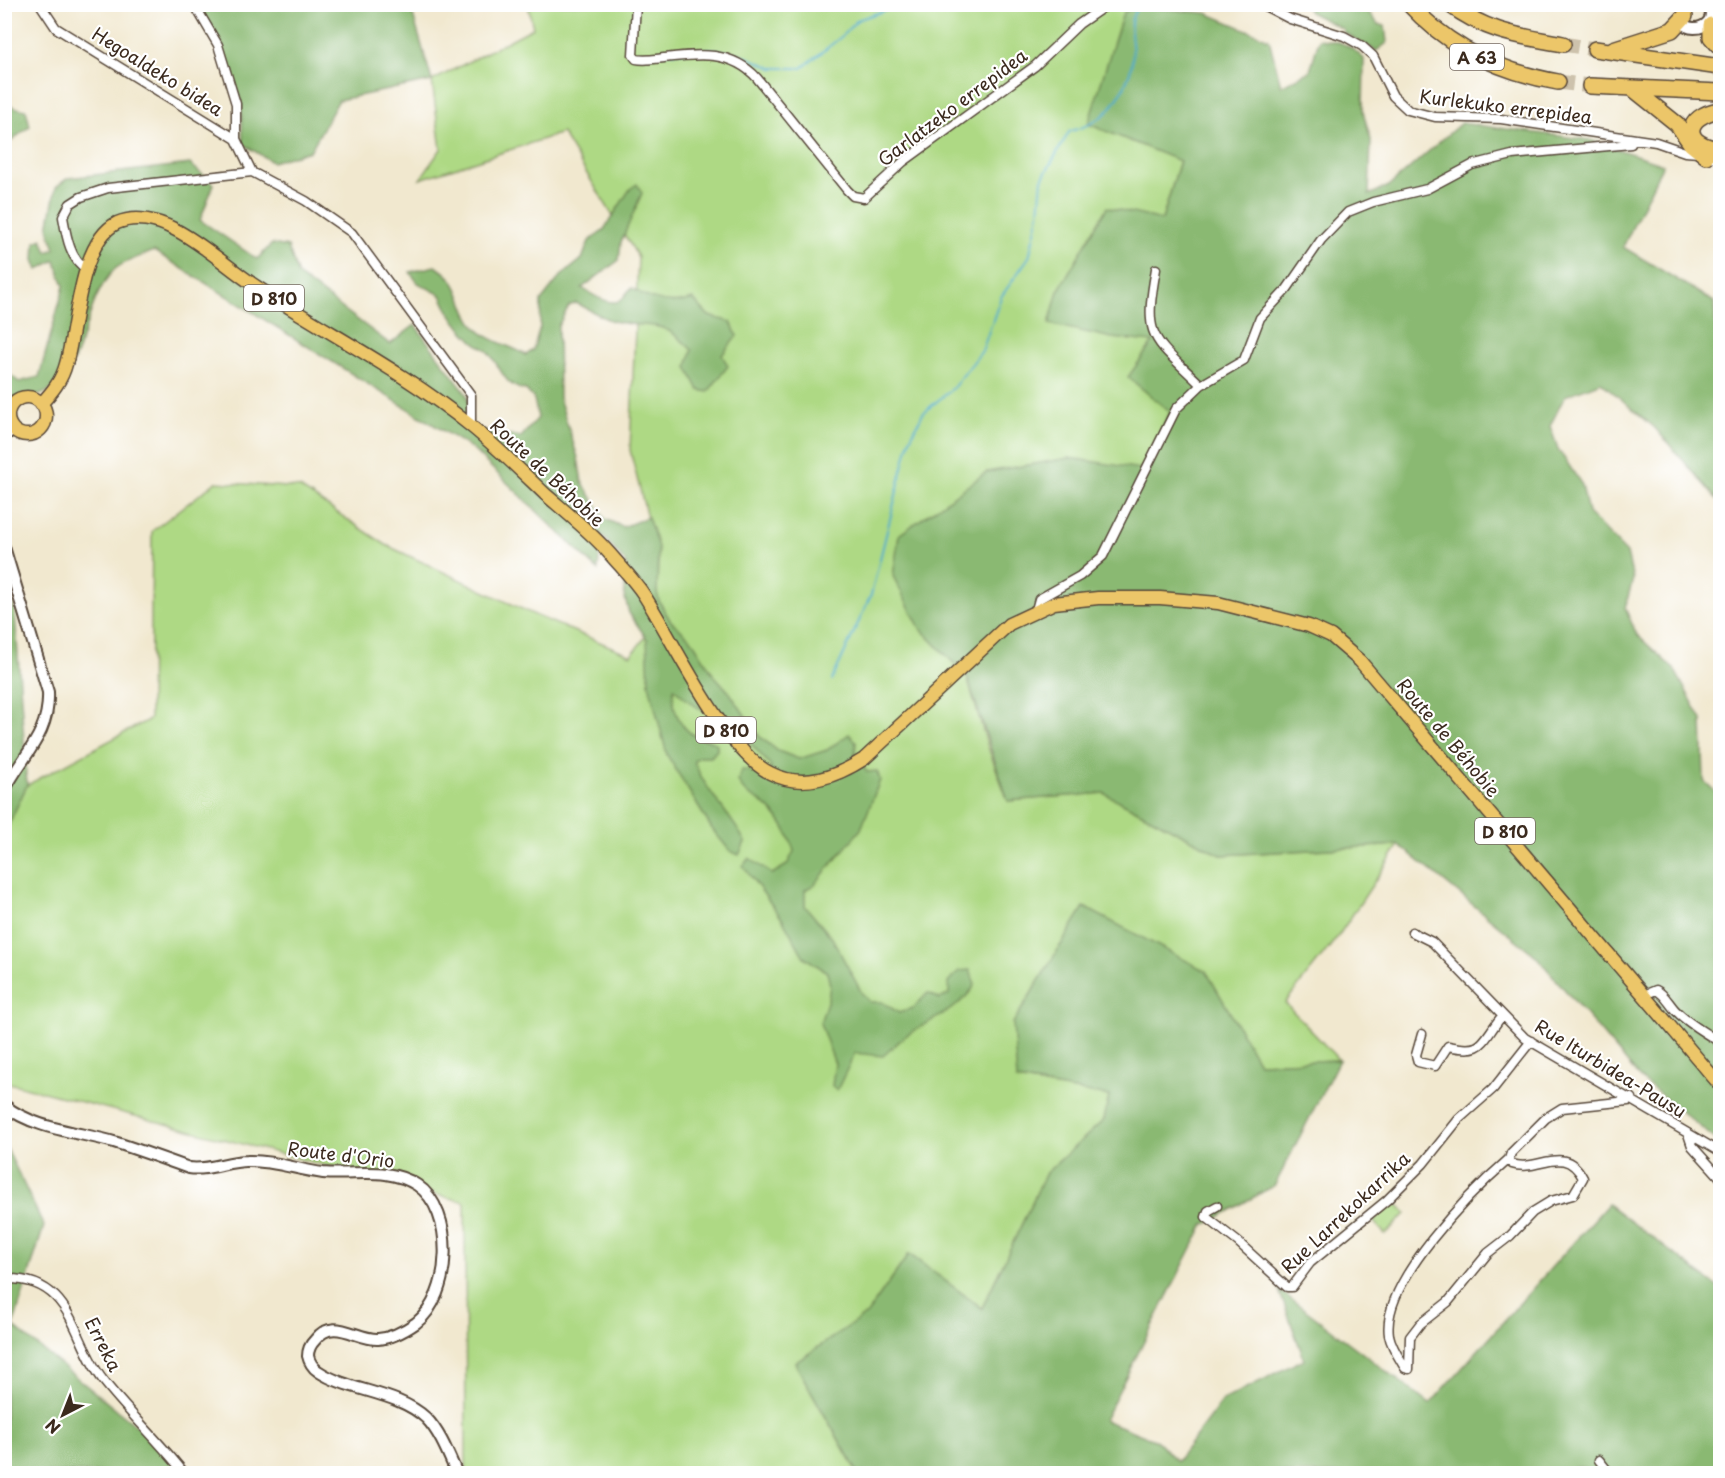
<svg xmlns="http://www.w3.org/2000/svg" width="1725" height="1478" font-family="'Playpen Sans',sans-serif">
<style>
.green{fill:#aed984;stroke:#748251;stroke-width:1.5}
.forest{fill:#8ab972;stroke:#627248;stroke-width:1.5}
.lines{fill:none;stroke-linecap:round;stroke-linejoin:round}
.stream{stroke:#4daccc;stroke-width:2}
.motorway-tunnel{stroke:#cdc2ac;stroke-width:15;stroke-dasharray:15 8;stroke-linecap:butt}
.minor-casing{stroke:#564639;stroke-width:11}
.tertiary-casing{stroke:#564639;stroke-width:14}
.primary-casing{stroke:#564639;stroke-width:15}
.motorway-casing{stroke:#564639;stroke-width:18}
.minor{stroke:#fff;stroke-width:8}
.tertiary{stroke:#fff;stroke-width:10}
.primary{stroke:#ecc669;stroke-width:12}
.motorway{stroke:#ecc669;stroke-width:15}
.labels{text-anchor:middle;dominant-baseline:central;stroke-width:4.5;stroke-linejoin:round;paint-order:stroke}
.shield{fill:#fff;stroke:#766a62;stroke-width:1.5}
.shield-label{font-size:16px;font-weight:bold;fill:#3b2a1e}
.street-label{font-size:18px;fill:#3b2a1e;stroke:#fff}
</style>
<rect width="100%" height="100%" fill="#fff"/>
<filter id="ink" filterUnits="userSpaceOnUse"><feTurbulence type="fractalNoise" baseFrequency=".0167" numOctaves="2"/><feDisplacementMap in="SourceGraphic" scale="12" xChannelSelector="R" yChannelSelector="G"/><feConvolveMatrix kernelMatrix="1 2 1 2 8 2 1 2 1" color-interpolation-filters="sRGB"/></filter>
<filter id="wash" filterUnits="userSpaceOnUse"><feTurbulence type="fractalNoise" baseFrequency=".008" numOctaves="4" result="noise"/><feDisplacementMap in="SourceGraphic" scale="24" xChannelSelector="R" yChannelSelector="G"/><feGaussianBlur stdDeviation="1.35" result="paint"/><feColorMatrix in="noise" values="0 0 0 0 0 0 0 0 0 0 0 0 0 0 0 0 0 1.4 0 .05"/><feComposite in="paint" operator="in"/></filter>
<g filter="url(#wash)">
<rect width="100%" height="100%" fill="#f1e8cf"/>
<path class="green" d="M 637,4 L 1136,5 L 1123,13 L 1180,160 L 1162,220 L 1294,481 L 967,677 L 988,747 L 1008,801 L 1104,793 L 1221,855 L 1399,845 L 1339,935 L 1285,1003 L 1339,1060 L 1259,1063 L 1206,971 L 1017,1080 L 1110,1096 L 1104,1120 L 1046,1173 L 982,1308 L 909,1254 L 867,1314 L 795,1363 L 858,1474 L 466,1473 L 465,1202 L 5,1082 L 5,832 L 27,785 L 150,719 L 152,531 L 216,482 L 300,488 L 386,545 L 537,616 L 631,655 L 655,625 L 658,561 L 630,450 L 638,257 L 562,133 L 420,179 L 441,149 L 432,81 L 533,28 L 528,5 Z
M 1394,1201 L 1406,1214 L 1385,1234 L 1373,1221 Z"/>
<path class="forest" d="M 196,5 L 410,5 L 432,81 L 339,100 L 310,151 L 272,162 L 243,144 L 241,102 L 220,45 Z
M 1305,5 L 1363,5 L 1378,24 L 1385,26 L 1387,43 L 1376,51 L 1343,32 L 1343,29 L 1309,12 Z
M 1136,6 L 1206,13 L 1269,39 L 1281,86 L 1310,71 L 1319,39 C 1339,41 1350,44 1364,59 L 1363,112 L 1371,140 L 1369,195 L 1389,186 L 1461,123 L 1590,140 L 1663,164 L 1623,247 L 1714,302 L 1716,336 L 1720,337 L 1720,503 L 1655,428 L 1601,382 L 1565,396 L 1550,426 L 1558,449 L 1582,485 L 1588,513 L 1627,553 L 1633,579 L 1625,608 L 1637,635 L 1674,669 L 1702,720 L 1704,781 L 1720,796 L 1720,1143 L 1640,1078 L 1536,956 L 1399,845 L 1221,855 L 1104,793 L 1008,801 L 967,677 L 920,628 L 893,576 L 899,535 L 987,472 L 1069,458 L 1141,469 L 1170,412 L 1128,377 L 1153,342 L 1112,338 L 1049,324 L 1058,291 L 1107,207 L 1162,220 L 1180,161 L 1088,124 L 1123,13 Z
M 5,105 L 26,110 L 30,126 L 5,146 Z
M 190,164 L 214,184 L 200,220 L 257,259 L 272,244 L 288,247 L 298,275 L 390,344 L 415,325 L 467,395 L 472,427 C 489,431 503,436 521,437 L 538,418 L 534,399 L 526,390 C 503,387 501,366 488,352 C 484,347 477,345 473,341 C 459,328 448,312 441,295 L 418,283 L 410,272 L 435,266 C 466,283 457,306 476,327 C 489,342 510,345 526,355 L 533,350 L 540,327 L 541,301 L 560,277 L 582,259 L 589,241 L 603,231 L 630,189 L 637,184 L 642,193 L 621,242 L 619,260 L 582,288 C 591,294 612,308 622,299 C 626,295 627,291 632,288 C 651,301 671,307 693,299 L 709,316 L 731,322 L 737,336 L 722,355 L 728,366 L 708,392 L 699,390 L 687,367 L 692,350 C 656,313 650,332 610,320 C 599,316 587,308 576,303 L 569,306 L 558,326 L 559,398 L 578,458 L 582,482 L 605,519 L 623,527 L 648,517 L 658,547 L 657,592 L 659,601 L 670,620 L 692,640 L 713,674 L 730,693 L 759,736 L 778,751 L 799,759 L 827,750 L 849,734 L 856,742 L 855,755 L 867,772 L 877,771 L 880,780 L 861,829 L 815,884 L 805,890 L 805,906 L 832,938 L 863,995 L 870,1002 L 882,1002 L 899,1013 L 913,1008 L 928,993 L 940,999 L 949,994 L 949,982 L 959,971 L 970,970 L 975,985 C 960,1010 927,1021 904,1037 C 897,1043 890,1050 883,1056 L 855,1053 L 837,1090 L 832,1086 L 835,1064 L 820,1023 L 828,999 L 830,985 L 827,972 L 804,957 L 783,920 L 743,866 L 749,858 L 772,874 L 787,865 L 794,851 C 788,830 777,812 758,800 C 748,794 744,793 738,781 L 742,770 L 769,773 L 771,766 L 723,713 C 701,714 689,702 674,688 C 671,706 679,730 698,737 C 704,740 711,740 717,744 L 717,750 L 711,757 L 699,757 L 694,761 C 706,793 730,813 745,842 L 739,855 L 730,851 L 712,829 L 667,755 L 649,684 L 647,639 L 629,613 L 624,594 L 626,563 L 601,534 L 598,570 L 471,448 L 154,251 C 143,256 121,262 113,271 C 72,316 92,407 5,398 L 4,370 L 19,382 L 39,377 L 64,286 L 55,260 L 38,270 L 34,260 L 35,242 L 42,239 L 47,252 L 55,249 L 48,228 L 56,187 L 68,178 Z
M 4,579 L 15,612 L 27,785 L 5,832 Z
M 1084,907 L 1206,971 L 1259,1063 L 1339,1060 L 1275,1185 L 1203,1226 L 1104,1420 L 1157,1441 L 1177,1461 L 1223,1400 L 1304,1359 L 1279,1290 L 1430,1404 L 1608,1204 L 1720,1289 L 1720,1473 L 1601,1473 L 1577,1466 L 1560,1474 L 858,1473 L 795,1363 L 867,1314 L 909,1254 L 982,1308 L 1046,1173 L 1104,1120 L 1109,1096 L 1017,1080 L 1013,1023 Z
M 4,1143 L 44,1226 L 13,1326 L 188,1468 L 187,1473 L 5,1473 Z"/>
<g class="lines">
<path class="stream" d="M 642,55 L 711,49 L 739,54 L 773,68 L 802,68 L 841,37 L 857,20 L 904,4
M 832,680 L 871,595 L 910,439 L 923,413 L 953,388 L 982,351 L 1001,297 L 1029,257 L 1039,214 L 1042,179 L 1069,132 C 1077,129 1088,126 1095,121 C 1114,111 1129,83 1132,62 C 1136,41 1122,22 1141,4"/>
</g>
</g>
<g filter="url(#ink)">
<g class="lines">
<path class="motorway-tunnel" d="M 1563,44 L 1595,49
M 1558,82 L 1590,86"/>
<g class="minor-casing">
<path id="minor" d="M 40,4 L 56,28 L 236,139
M 194,4 L 218,45 L 236,104 L 236,139 L 252,172
M 636,4 L 633,55 L 636,59 C 645,61 655,59 664,58 C 699,54 731,50 757,78 L 847,190 L 853,196 L 864,198 L 903,162 L 1035,66 L 1079,24 L 1108,4
M 1261,4 L 1290,19 L 1344,36 L 1362,46 L 1373,56 L 1393,96 L 1408,110 L 1435,117 L 1501,119 L 1656,142 L 1685,152 L 1699,153
M 1703,157 L 1720,158
M 87,269 C 70,261 66,234 63,217 L 70,204 L 81,197 L 108,188 L 252,172 L 306,201 L 352,233 L 471,395 L 471,425
M 1156,269 C 1143,340 1152,337 1201,385
M 1036,610 L 1039,599 L 1080,576 L 1103,556 L 1176,409 L 1201,385 L 1244,360 L 1260,318 L 1287,289 L 1321,240 L 1348,212 L 1373,202 L 1427,189 L 1472,165 L 1512,155 L 1631,144 L 1633,139
M 1412,932 L 1432,942 L 1525,1038 L 1720,1152
M 1644,995 L 1656,990 C 1665,994 1669,1004 1676,1011 C 1689,1024 1705,1033 1720,1042
M 1422,1034 L 1416,1055 L 1418,1062 L 1435,1066 L 1448,1046 C 1485,1054 1480,1043 1502,1016
M 1688,1134 L 1692,1146 L 1720,1177
M 1509,1159 L 1512,1164 C 1538,1173 1564,1142 1583,1178 L 1573,1195 L 1551,1201 L 1533,1212 L 1510,1236 L 1488,1253 L 1448,1302 L 1420,1324 L 1410,1337 L 1409,1369 L 1405,1368 C 1399,1358 1391,1346 1389,1335 C 1381,1282 1472,1191 1509,1159 L 1511,1153 L 1546,1118 L 1562,1108 L 1628,1101 L 1632,1098
M 1217,1206 L 1208,1211 L 1206,1217 L 1238,1242 L 1287,1287 L 1292,1287 L 1310,1263 L 1387,1200 L 1423,1164 L 1459,1119 L 1493,1089 L 1531,1041
M 4,1279 C 74,1276 72,1341 103,1380 C 128,1412 159,1441 185,1474
M 1599,1460 L 1610,1474"/>
</g>
<g class="tertiary-casing">
<path id="tertiary" d="M 1691,4 C 1660,36 1725,36 1708,4
M 4,437 L 12,429
M 4,547 L 48,692 C 50,735 23,754 4,791
M 4,1105 C 33,1129 79,1132 114,1142 C 139,1150 164,1159 189,1168 C 209,1171 227,1161 247,1161 C 273,1160 298,1170 323,1173 C 355,1176 388,1166 417,1185 C 456,1211 452,1296 416,1323 C 406,1330 391,1338 378,1339 C 357,1340 333,1316 315,1340 C 311,1344 308,1350 308,1356 C 309,1361 313,1368 318,1371 C 349,1392 397,1391 426,1418 C 440,1432 449,1456 457,1474"/>
</g>
<g class="primary-casing">
<path id="primary" d="M8 416a19 19 0 1 1 38 0a19 19 0 1 1-38 0Z
M 41,404 C 52,392 62,380 66,364 C 77,327 79,242 117,223 C 135,215 157,220 174,229 C 204,244 229,269 257,287 C 327,333 405,372 471,426 C 497,447 521,471 545,494 C 567,513 591,532 610,554 C 622,568 635,581 644,595 C 673,640 725,751 770,773 C 803,790 836,777 864,759 L 1009,624 L 1054,603 L 1098,598 L 1160,598 L 1218,603 L 1309,626 L 1331,636 L 1360,661 L 1720,1085"/>
</g>
<g class="motorway-casing">
<path id="motorway" d="M 1409,4 C 1449,48 1501,72 1558,82
M 1449,4 C 1486,32 1519,36 1563,44
M 1711,25 L 1711,37 L 1720,47
M 1595,49 L 1720,67
M 1613,49 L 1672,30 L 1685,16
M 1590,86 L 1720,92
M 1632,88 L 1677,124 L 1691,144 L 1706,156
M 1720,149 C 1682,145 1683,116 1720,110"/>
</g>
<use href="#minor" class="minor"/>
<use href="#tertiary" class="tertiary"/>
<use href="#primary" class="primary"/>
<use href="#motorway" class="motorway"/>
</g>
</g>
<g class="labels">
<g class="shield">
<rect x="1450" y="44" width="54" height="26" rx="4.5"/>
<rect x="244" y="285" width="60" height="26" rx="4.5"/>
<rect x="696" y="717" width="60" height="26" rx="4.5"/>
<rect x="1475" y="818" width="60" height="26" rx="4.5"/>
</g>
<g class="shield-label">
<text x="1477" y="57">A 63</text>
<text x="274" y="298">D 810</text>
<text x="726" y="730">D 810</text>
<text x="1505" y="831">D 810</text>
</g>
<g class="street-label">
<text transform="translate(158 71) rotate(32)">Hegoaldeko bidea</text>
<text transform="translate(1506 106) rotate(7)">Kurlekuko errepidea</text>
<text transform="translate(952 107) rotate(-37)">Garlatzeko errepidea</text>
<text transform="translate(548 472) rotate(43)">Route de Béhobie</text>
<text transform="translate(1449 737) rotate(50)">Route de Béhobie</text>
<text transform="translate(1611 1068) rotate(31)">Rue Iturbidea-Pausu</text>
<text transform="translate(341 1154) rotate(7)">Route d'Orio</text>
<text transform="translate(1345 1212) rotate(-43)">Rue Larrekokarrika</text>
<text transform="translate(104 1344) rotate(63)">Erreka</text>
</g>
</g>
<rect width="1725" height="1478" fill="none" stroke="#fff" stroke-width="24"/>
<g transform="translate(63 1415) rotate(222)" stroke="#ffffff" stroke-width="4.5" paint-order="stroke">
<path d="M0-4.5L10 22L0 15L-10 22Z" fill="#3b2a1e"/>
<text y="-9" font-size="16" font-weight="bold" text-anchor="middle" fill="#3b2a1e">N</text>
</g>
</svg>
